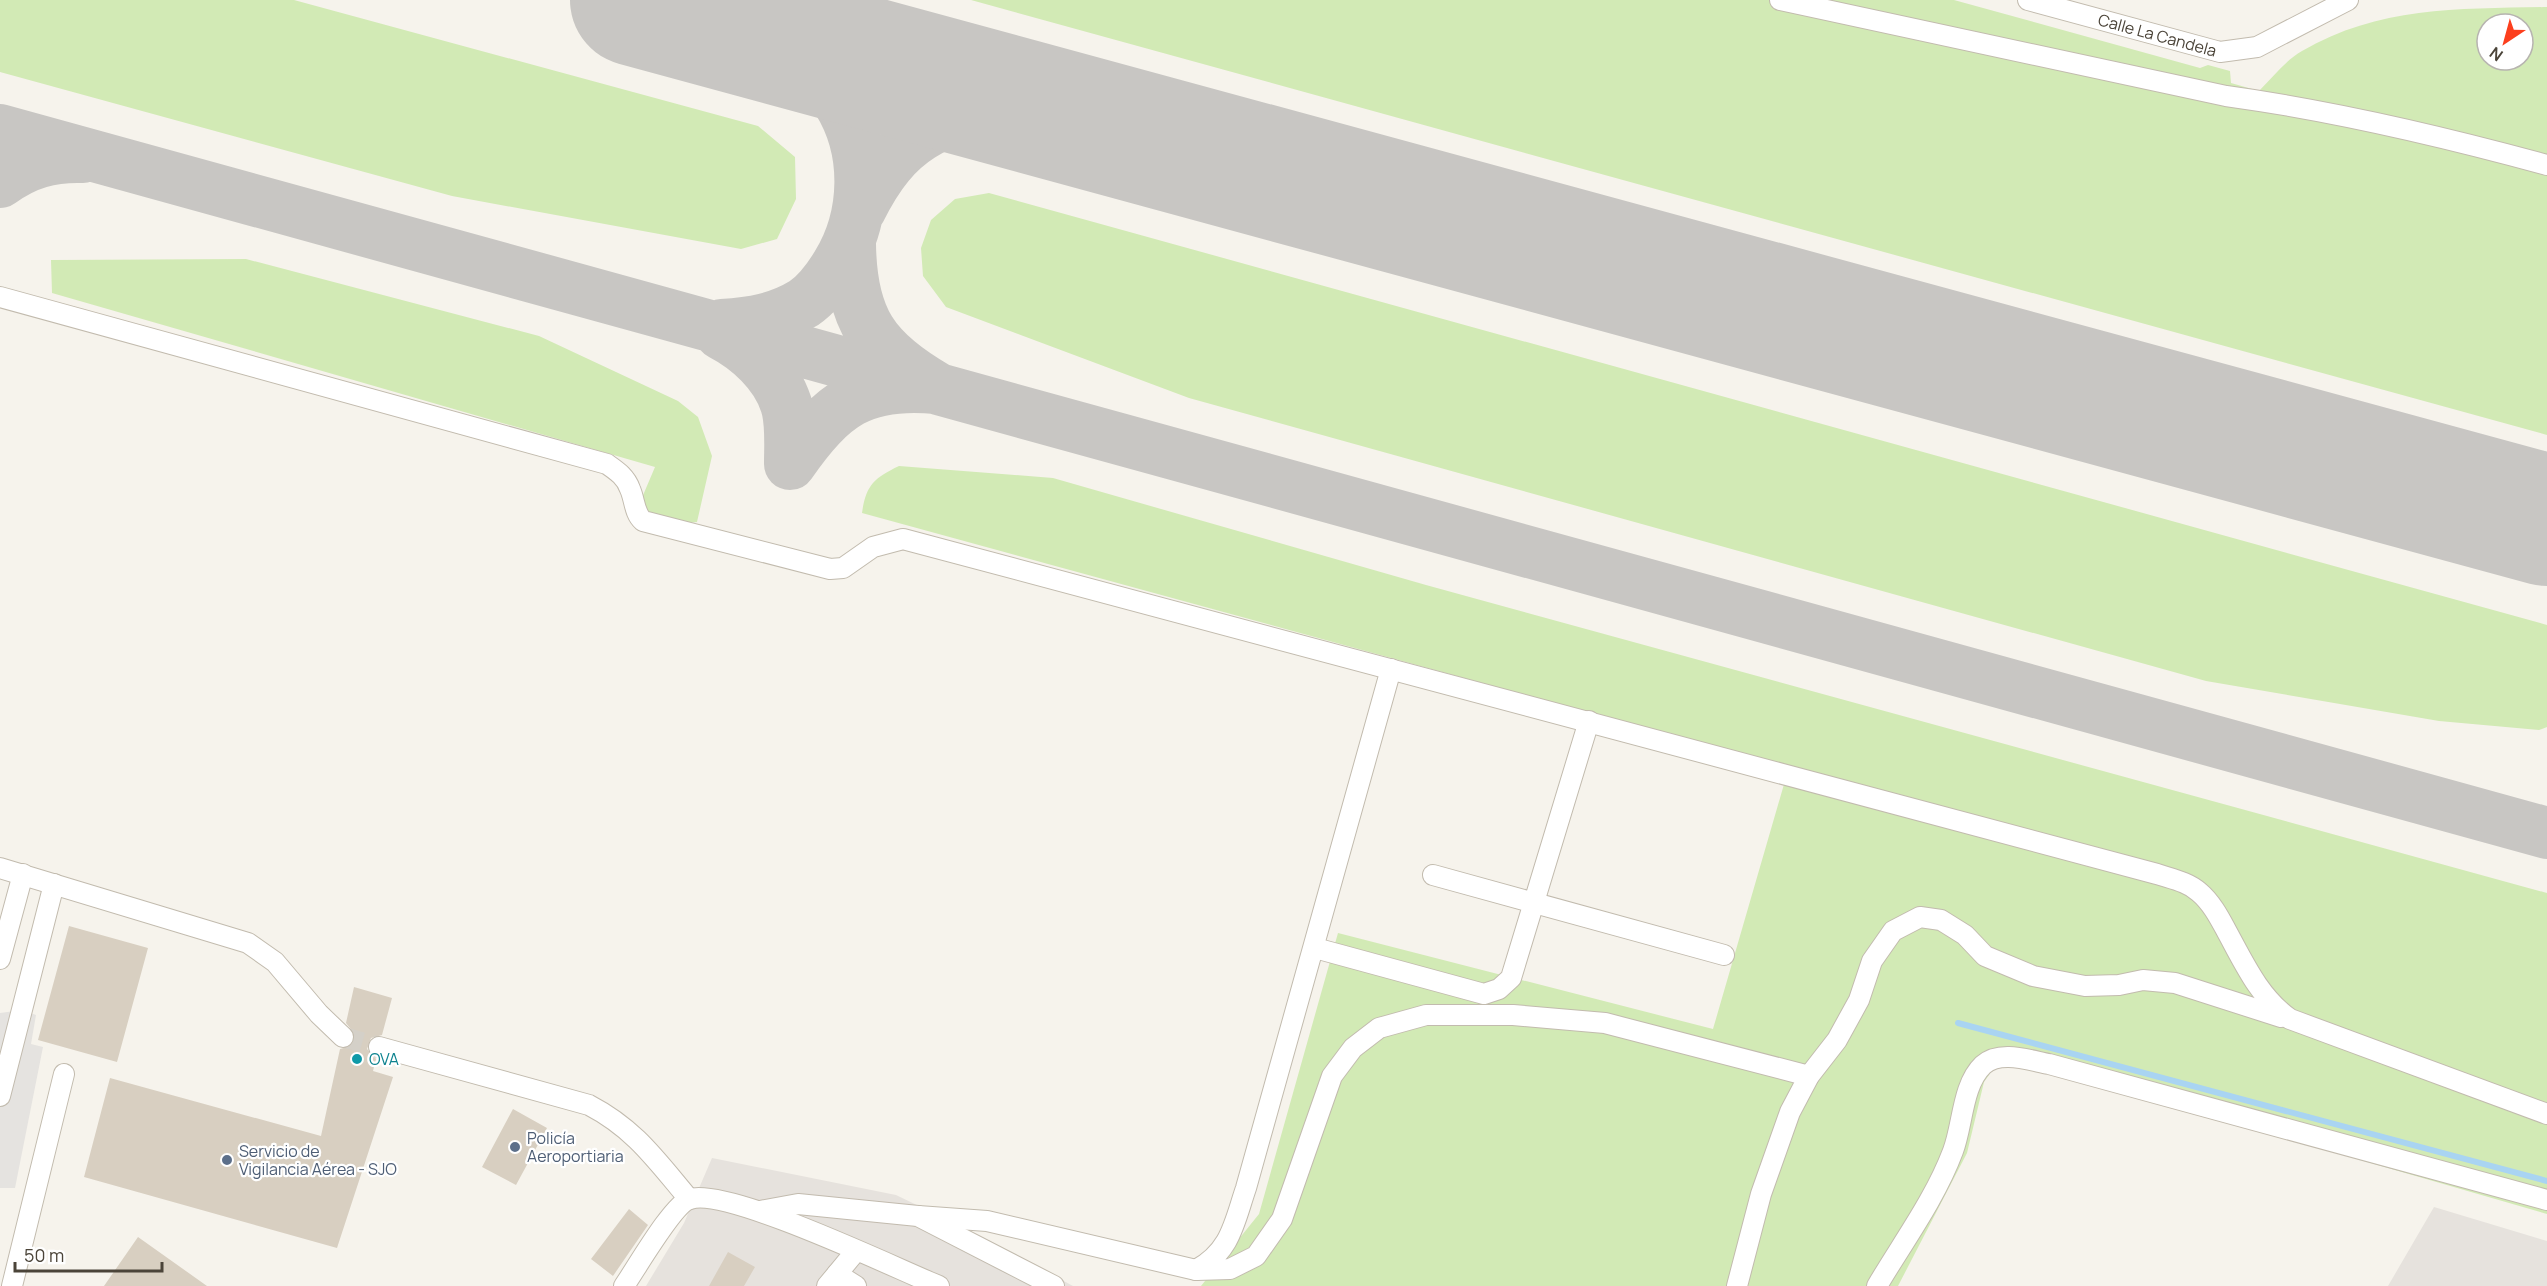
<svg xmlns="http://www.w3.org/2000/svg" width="2547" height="1286" font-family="Manrope,sans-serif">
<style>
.industrial{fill:#e6e2dd}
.green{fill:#d2eab5;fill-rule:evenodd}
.parking{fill:#e5e3e0}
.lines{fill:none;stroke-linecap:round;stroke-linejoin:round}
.stream{stroke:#a9d4f2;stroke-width:6}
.taxiway{stroke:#c8c6c3;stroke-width:52}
.runway{stroke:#c8c6c3;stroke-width:132}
.building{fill:#d8cfc1}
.minor-tunnel{stroke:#d4d0c8;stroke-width:20;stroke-dasharray:20 10;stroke-linecap:butt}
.minor-casing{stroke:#c2bbae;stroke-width:22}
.minor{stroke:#fff;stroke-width:20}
.culture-dot{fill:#0f9aa8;stroke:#fff;stroke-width:2}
.service-dot{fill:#5c6f8a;stroke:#fff;stroke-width:2}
.labels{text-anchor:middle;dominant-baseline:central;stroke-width:4.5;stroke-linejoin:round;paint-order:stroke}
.street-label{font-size:16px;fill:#4b4439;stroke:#fff}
.culture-label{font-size:16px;fill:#0d838f;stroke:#fff;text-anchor:start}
.service-label{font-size:16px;fill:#4e5e75;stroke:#fff;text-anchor:start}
</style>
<rect width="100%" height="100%" fill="#f6f3ec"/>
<path class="industrial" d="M 712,1158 L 896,1195 L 983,1237 L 1073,1286 L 646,1286 L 684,1223 Z
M 2434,1207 L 2547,1241 L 2547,1286 L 2388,1286 Z"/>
<path class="green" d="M 0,0 L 294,0 L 758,126 L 795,157 L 796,199 L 777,239 L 741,249 L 452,196 L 0,72 Z
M 971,0 L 1954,0 L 2200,68 L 2208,65 L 2230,71 L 2231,83 L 2259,91 C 2272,78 2286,60 2302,51 C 2380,6 2460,9 2547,7 L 2547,435 ZM 2487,24 L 2523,24 L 2523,60 L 2487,60 Z
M 989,193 L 2547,625 L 2547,727 L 2539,730 L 2439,721 L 2206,681 L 1189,398 L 946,307 L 923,276 L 921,248 L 931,220 L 955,199 Z
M 246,259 L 539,336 L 678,401 L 698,417 L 712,456 L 697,522 L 679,524 L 647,512 L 641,500 L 655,467 L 52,293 L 51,260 Z
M 899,466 L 1053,478 L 1426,585 L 2547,893 L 2547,1214 L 2022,1062 L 1994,1068 L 1984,1082 L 1967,1153 L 1898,1286 L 1201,1286 L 1259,1214 L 1338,933 L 1713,1029 L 1789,767 L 862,513 C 866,485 874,478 899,466 Z"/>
<path class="parking" d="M 22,1010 L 36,1015 L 31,1044 L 43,1047 L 15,1188 L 0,1188 L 0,1013 Z"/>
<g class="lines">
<path class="stream" d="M 1958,1023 L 2547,1181"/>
<path class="taxiway" d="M 0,130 L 2547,833
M 0,182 C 26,163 51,156 83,157
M 860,210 C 897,135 935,122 1012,103
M 722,325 C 752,323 778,319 804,303 C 817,294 829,278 837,265 C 867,216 869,151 838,101 C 823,76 799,58 778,39
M 721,334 C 748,348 776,373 786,404 C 792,422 790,445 790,464 C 832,404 862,381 937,388 C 873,351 851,319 850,244"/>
<path class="runway" d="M 636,0 L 2547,520"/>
</g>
<path class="building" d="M 69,926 L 148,948 L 117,1062 L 38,1040 Z
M 354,987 L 392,998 L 382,1035 L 371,1038 L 367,1049 L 376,1059 L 373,1071 L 393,1077 L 337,1248 L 84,1177 L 110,1078 L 321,1136 L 340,1049 L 351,1046 L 355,1039 L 354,1033 L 346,1023 Z
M 513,1109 L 547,1128 L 516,1185 L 482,1167 Z
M 629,1209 L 648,1225 L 613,1276 L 591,1259 Z
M 138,1237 L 207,1286 L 104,1286 Z
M 728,1252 L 755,1267 L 744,1286 L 709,1286 Z"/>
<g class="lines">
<path class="minor-tunnel" d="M 343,1037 L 379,1047"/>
<g class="minor-casing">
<g id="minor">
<path d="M 1780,0 L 2226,96 C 2335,111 2441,136 2547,165"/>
<path id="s1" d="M 2028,0 L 2220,52 L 2257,47 L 2348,0"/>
<path d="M 0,297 L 607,464 C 617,471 626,477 630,489 C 635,500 634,513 643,521 L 830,569 L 843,568 L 873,547 L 903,539 L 2157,874 C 2172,879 2188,882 2199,892 C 2211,902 2219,917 2226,930 C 2244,963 2259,997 2290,1019 L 2547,1114"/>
<path d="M 0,868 L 248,943 L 275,962 L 319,1014 L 343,1037"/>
<path d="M 1433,875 L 1724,955"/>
<path d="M 1315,948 L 1484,994 L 1499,989 L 1511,978 L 1589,721"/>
<path d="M 0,959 L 23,874"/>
<path d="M 379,1047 L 589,1105 C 635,1129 656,1160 689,1199"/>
<path d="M 0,1096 L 54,884"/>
<path d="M 760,1211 L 798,1204 L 918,1216 L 1054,1286"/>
<path d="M 918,1216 L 987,1221 L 1196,1270 L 1230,1269 L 1256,1256 L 1282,1219 L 1332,1076 L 1353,1048 L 1379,1028 L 1426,1015 L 1513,1015 L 1605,1023 L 1809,1076"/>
<path d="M 1196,1270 C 1231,1251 1234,1223 1246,1188 L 1391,669"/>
<path d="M 837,1274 L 856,1286"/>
<path d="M 12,1286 L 64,1074"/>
<path d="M 624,1286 C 636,1269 673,1204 690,1199 C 727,1187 895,1268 939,1286"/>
<path d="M 827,1286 L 856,1251"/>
<path d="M 1737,1286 L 1761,1194 L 1790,1112 L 1809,1076 L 1837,1040 L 1859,1000 L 1872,961 L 1893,931 L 1920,917 L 1941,920 L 1965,935 L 1985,956 L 2033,976 L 2085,986 L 2119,985 L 2143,980 L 2175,983 L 2281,1017"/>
<path d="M 1877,1286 C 1903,1242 1935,1199 1953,1151 C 1963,1125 1962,1085 1983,1065 C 2000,1050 2028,1060 2049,1064 L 2547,1200"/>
</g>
</g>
<use href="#minor" class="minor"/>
</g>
<circle class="culture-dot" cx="357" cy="1059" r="6"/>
<g class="service-dot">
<circle cx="515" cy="1147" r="6"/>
<circle cx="227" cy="1160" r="6"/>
</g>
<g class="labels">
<g class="street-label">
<text stroke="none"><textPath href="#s1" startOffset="134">Calle La Candela</textPath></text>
</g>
<g class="culture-label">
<text x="369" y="1059">OVA</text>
</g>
<g class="service-label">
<text x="527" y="1138">Policía<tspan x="527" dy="18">Aeroportiaria</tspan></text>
<text x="239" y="1151">Servicio de<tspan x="239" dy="18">Vigilancia Aérea - SJO</tspan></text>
</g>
</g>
<g transform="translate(2505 42) rotate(216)"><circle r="28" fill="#ffffff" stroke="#b7b4b0" stroke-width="1.5"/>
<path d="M0-4.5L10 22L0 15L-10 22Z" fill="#fc3f1d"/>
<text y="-9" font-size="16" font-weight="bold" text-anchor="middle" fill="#4b4439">N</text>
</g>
<path d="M15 1262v9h147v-9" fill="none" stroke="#4b4439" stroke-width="3"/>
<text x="24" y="1262" font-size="18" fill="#4b4439" stroke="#ffffff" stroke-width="4.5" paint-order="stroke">50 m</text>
</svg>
